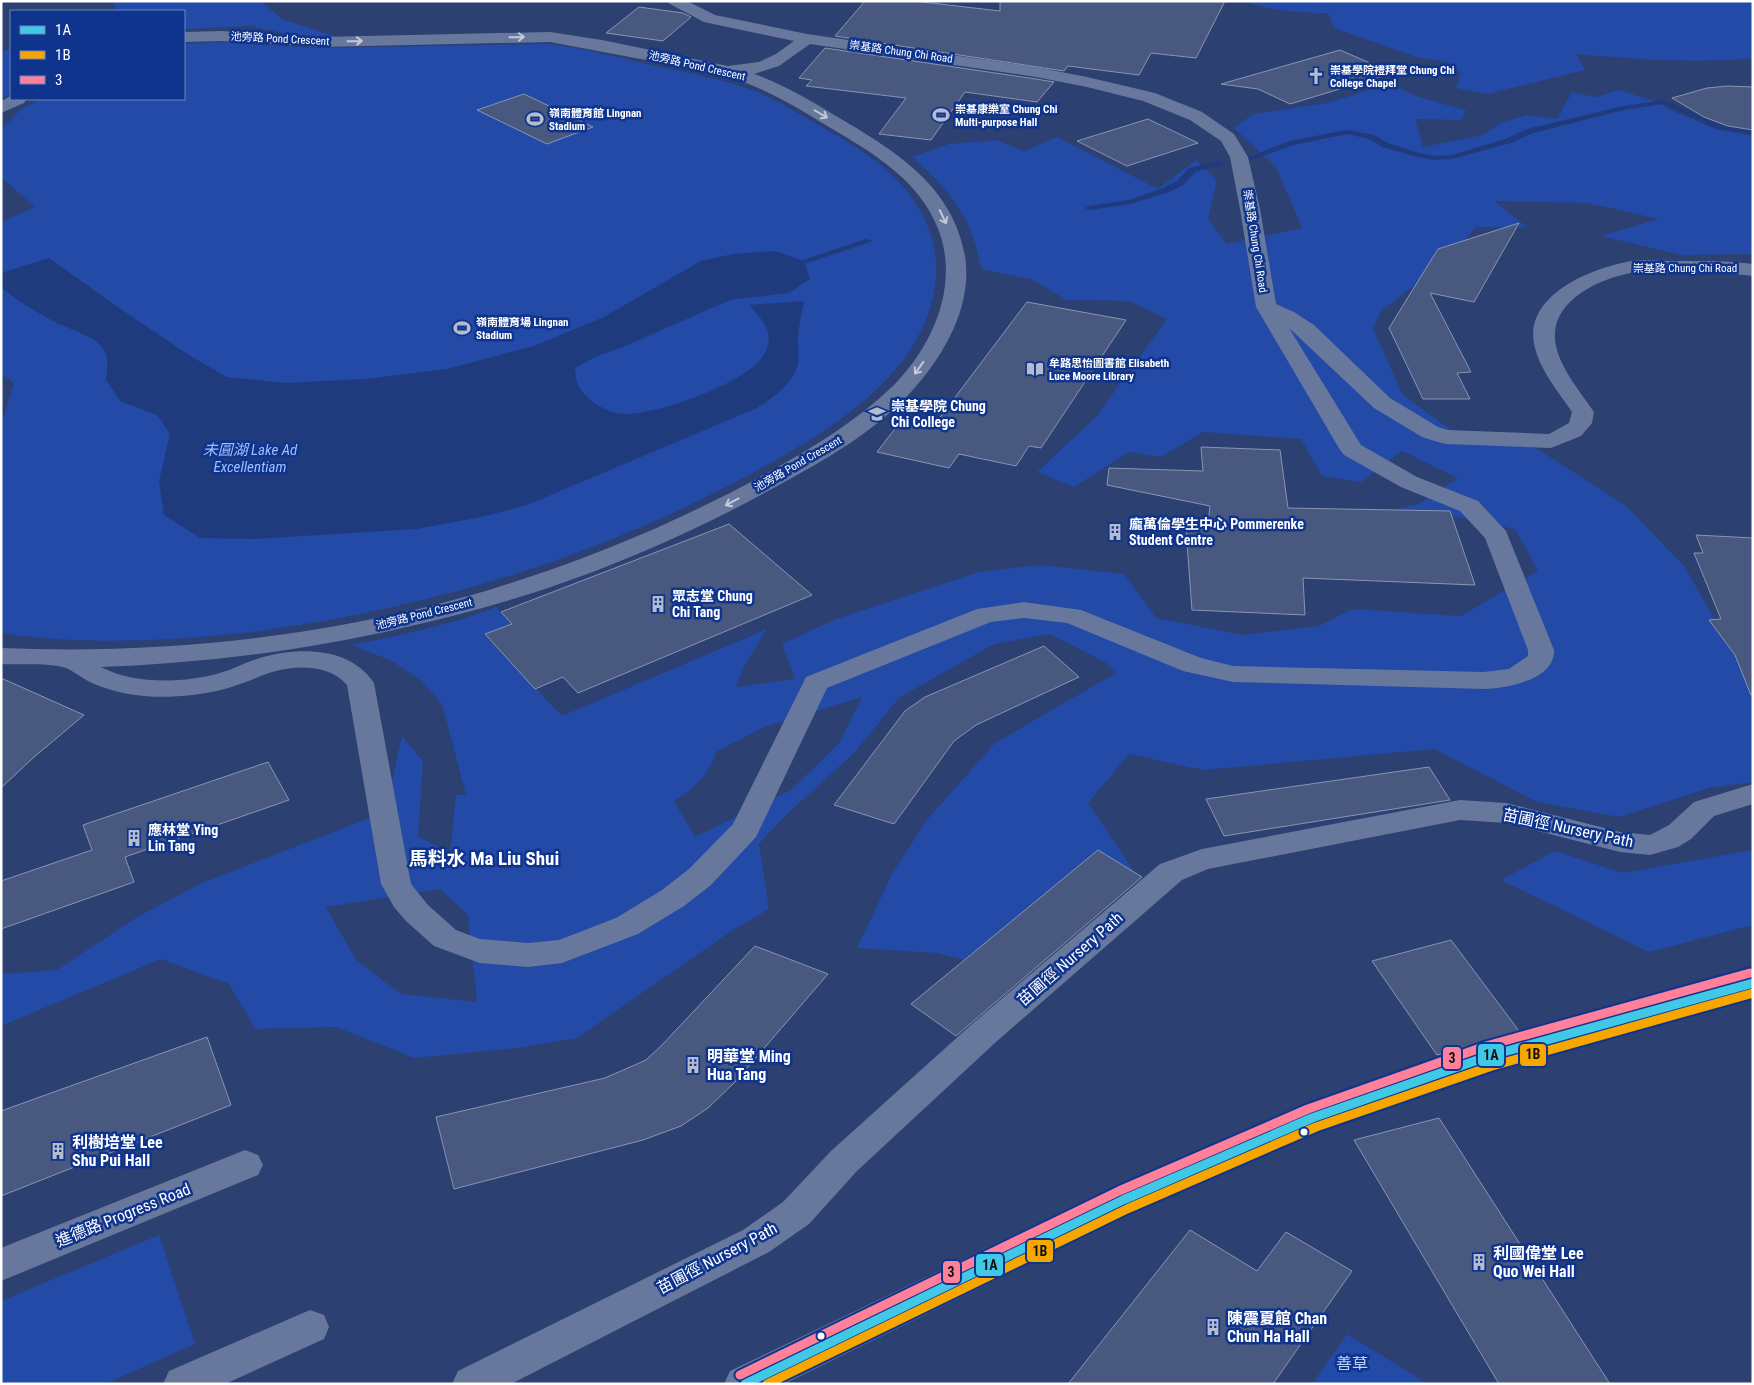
<svg xmlns="http://www.w3.org/2000/svg" width="1754" height="1385" font-family="'Roboto Condensed','Noto Sans TC',sans-serif">
<style>
.green{fill:#224aa6;fill-rule:evenodd}
.water{fill:#1f3b7d}
.lines{fill:none;stroke-linecap:round;stroke-linejoin:round}
.stream{fill:#1f3b7d;fill-rule:evenodd}
.building{fill:#48587f;stroke:#8895b3}
.minor{fill:#68789d;fill-rule:evenodd}
.bus-1-casing{stroke:#0f348e;stroke-width:13}
.bus-2-casing{stroke:#0f348e;stroke-width:13}
.bus-3-casing{stroke:#0f348e;stroke-width:13}
.bus-1{stroke:#40c8e6;stroke-width:9}
.bus-2{stroke:#f7a600;stroke-width:9}
.bus-3{stroke:#ff8098;stroke-width:9}
.oneway{stroke:#c3c9d8}
.bus-dot{fill:#fff;stroke:#0f348e;stroke-width:2}
.labels{text-anchor:middle;dominant-baseline:central;stroke-width:5;stroke-linejoin:round;paint-order:stroke}
.far-street-label{font-size:11px;fill:#fff;stroke:#0f348e}
.far-poi-label{font-size:11px;font-weight:bold;fill:#fff;stroke:#0f348e;text-anchor:start}
.poi-label{font-size:14px;font-weight:bold;fill:#fff;stroke:#0f348e;text-anchor:start}
.water-label{font-size:15px;font-style:italic;fill:#a2befb;stroke:#0f348e}
.near-street-label{font-size:16px;fill:#fff;stroke:#0f348e}
.near-poi-label{font-size:16px;font-weight:bold;fill:#fff;stroke:#0f348e;text-anchor:start}
.near-park-label{font-size:16px;fill:#bed2fe;stroke:#0f348e}
.district-label{font-size:19px;font-weight:bold;fill:#fff;stroke:#0f348e}
.line-badge{stroke:#0f348e;stroke-width:2}
.pale-badge-label{font-size:14px;text-anchor:middle;font-weight:bold;fill:#111}
</style>
<rect width="100%" height="100%" fill="#2c4071"/>
<path class="green" d="M 111,1 L 261,1 L 282,19 L 338,37 L 292,35 L 251,26 L 184,29 L 184,11 L 113,11 L 115,6 Z
M 1243,1 L 1753,1 L 1753,58 C 1695,64 1634,59 1576,54 L 1585,70 L 1487,94 L 1456,88 L 1461,72 L 1445,62 L 1416,57 L 1334,28 L 1328,13 C 1298,13 1272,11 1243,1 Z
M 216,42 L 317,48 L 545,44 C 581,47 616,57 652,65 C 687,73 724,79 757,92 C 779,101 799,114 819,125 C 851,144 883,161 906,190 C 966,264 929,346 864,401 C 826,433 783,457 739,480 C 591,559 432,607 266,630 C 178,641 88,646 1,633 L 1,425 L 14,383 L 1,374 L 1,222 L 35,207 L 1,177 L 2,129 L 21,109 L 40,99 L 184,99 L 184,44 Z
M 11,49 L 11,93 L 1,98 L 1,51 Z
M 1391,83 L 1413,95 L 1467,111 L 1460,120 L 1415,119 L 1423,147 L 1483,135 L 1502,122 L 1528,115 L 1557,119 L 1572,92 L 1596,97 L 1619,90 L 1657,102 L 1675,112 L 1716,129 L 1753,136 L 1753,254 L 1681,255 L 1601,236 L 1659,219 L 1588,203 L 1494,201 L 1527,227 L 1476,227 L 1452,257 L 1381,311 L 1373,329 L 1403,395 L 1451,430 L 1538,449 L 1627,507 L 1685,567 L 1735,656 L 1753,659 L 1753,782 L 1709,788 L 1619,817 L 1537,802 L 1434,749 L 1203,770 L 1129,754 L 1088,803 L 1134,871 L 1014,973 L 937,953 L 857,948 L 892,874 L 926,821 L 995,743 L 1116,673 L 1105,662 L 1050,634 L 994,644 L 899,698 L 855,752 L 785,816 L 759,844 L 769,909 L 733,930 L 577,1038 L 517,1048 L 414,1058 L 336,1027 L 255,1029 L 229,984 L 161,959 L 1,1026 L 1,974 L 57,970 L 137,917 L 202,883 L 385,812 L 402,736 L 423,761 L 418,837 L 450,852 L 456,795 L 466,795 L 442,704 L 420,680 L 392,661 L 352,645 C 401,635 450,625 496,607 L 512,624 L 485,635 L 562,716 L 767,629 L 745,665 L 736,687 L 795,679 L 782,644 L 836,619 L 979,572 L 1040,565 L 1124,574 L 1156,618 L 1243,635 L 1319,626 L 1352,609 L 1461,616 L 1538,571 L 1515,529 L 1447,515 L 1391,511 L 1419,504 L 1458,478 L 1402,451 L 1361,482 L 1322,476 L 1301,439 L 1203,432 L 1161,457 L 1129,452 L 1074,487 L 1037,472 L 1096,417 L 1167,319 L 1129,301 L 1067,300 L 1031,279 L 981,269 C 973,219 950,190 912,157 L 949,144 L 996,140 L 1024,151 L 1057,137 L 1158,189 L 1196,160 L 1217,180 L 1208,219 L 1227,244 L 1302,228 L 1276,167 L 1234,128 L 1253,114 L 1327,103 ZM 862,697 L 840,742 L 791,790 L 695,837 L 674,801 C 693,790 710,774 716,752 L 764,727 ZM 440,889 L 468,915 L 477,1002 L 401,994 L 356,960 L 326,907 Z
M 1753,850 L 1753,925 L 1649,952 L 1501,880 L 1555,851 L 1623,873 Z
M 159,1235 L 195,1344 L 105,1384 L 1,1384 L 1,1301 Z
M 1347,1334 L 1428,1384 L 1312,1384 Z"/>
<path class="water" d="M 775,251 L 804,261 L 810,279 L 789,293 L 730,300 L 618,349 L 595,357 L 575,368 C 576,375 576,384 581,390 C 589,402 608,413 623,414 C 656,415 737,386 759,361 C 765,355 769,345 769,337 C 768,324 757,314 749,305 L 804,301 C 801,315 798,329 798,344 C 798,353 800,361 796,370 C 789,387 772,398 757,408 L 527,505 L 481,517 L 416,529 L 254,539 L 200,538 L 164,515 L 159,481 L 170,434 L 157,415 L 120,401 L 106,380 C 107,370 109,359 104,350 C 95,335 67,329 53,321 C 35,311 17,301 1,287 L 1,273 L 49,258 L 122,310 L 192,357 L 227,377 L 286,383 L 365,379 L 447,369 L 534,346 L 604,317 L 701,261 L 733,254 Z"/>
<g class="lines">
<path class="stream" d="M 1664,100 L 1722,125 L 1753,130 L 1753,134 L 1717,129 L 1663,104 L 1624,110 L 1533,133 L 1511,143 L 1452,159 L 1435,160 L 1418,157 L 1382,147 L 1369,139 L 1347,134 L 1294,145 L 1251,160 L 1247,158 L 1289,141 L 1347,130 L 1374,135 L 1388,143 L 1419,153 L 1435,156 L 1452,155 L 1505,139 L 1527,129 L 1624,106 Z
M 1220,161 L 1224,163 L 1223,165 L 1195,172 L 1183,185 L 1169,192 L 1130,204 L 1089,210 L 1085,208 L 1089,206 L 1129,200 L 1163,188 L 1177,181 L 1189,168 Z
M 866,239 L 873,241 L 807,263 L 800,261 Z"/>
</g>
<path class="building" d="M 865,1 L 914,1 L 1000,11 L 1000,1 L 1225,1 L 1196,58 L 1151,53 L 1139,75 L 1068,66 L 1064,71 L 835,36 Z
M 639,7 L 683,13 L 691,17 L 663,41 L 606,33 Z
M 825,48 L 1036,79 L 1054,82 L 1037,102 L 965,92 L 931,140 L 879,134 L 906,98 L 806,86 L 812,80 L 799,78 Z
M 1340,50 L 1393,73 L 1290,104 L 1258,89 L 1221,84 Z
M 1728,86 L 1753,87 L 1753,130 L 1728,126 L 1704,117 L 1672,98 L 1707,88 Z
M 524,94 L 593,127 L 547,144 L 477,110 Z
M 1148,119 L 1198,143 L 1127,166 L 1077,141 Z
M 1519,223 L 1474,302 L 1430,293 L 1471,372 L 1457,373 L 1470,399 L 1423,399 L 1389,328 L 1438,249 Z
M 1027,302 L 1126,320 L 1041,448 L 1029,446 L 1016,466 L 959,454 L 949,468 L 877,452 L 904,417 L 935,424 Z
M 1201,447 L 1280,450 L 1288,508 L 1450,511 L 1475,585 L 1303,578 L 1305,615 L 1192,610 L 1186,529 L 1207,530 L 1210,506 L 1107,485 L 1109,468 L 1203,471 Z
M 729,524 L 812,595 L 578,693 L 563,677 L 535,689 L 485,634 L 512,624 L 501,612 Z
M 1696,535 L 1753,538 L 1753,695 L 1751,695 L 1735,655 L 1709,620 L 1721,619 L 1694,553 L 1703,553 Z
M 1044,646 L 1079,677 L 976,725 L 954,741 L 894,824 L 834,805 L 905,711 L 925,697 Z
M 1,678 L 84,715 L 33,758 L 1,788 Z
M 268,762 L 289,800 L 125,857 L 134,882 L 1,929 L 1,881 L 92,850 L 83,825 Z
M 1429,767 L 1450,800 L 1224,836 L 1206,799 Z
M 1098,850 L 1142,877 L 956,1036 L 911,1004 Z
M 1451,940 L 1519,1031 L 1437,1055 L 1372,961 Z
M 755,946 L 828,974 L 735,1082 L 708,1108 L 681,1126 L 643,1140 L 454,1189 L 436,1117 L 605,1078 L 646,1060 L 662,1045 Z
M 207,1037 L 231,1105 L 1,1196 L 1,1111 Z
M 1439,1118 L 1610,1384 L 1499,1384 L 1354,1140 Z
M 1190,1230 L 1257,1271 L 1286,1232 L 1352,1271 L 1273,1384 L 1068,1384 Z"/>
<g class="lines">
<path class="minor" d="M 667,1 L 687,1 L 715,15 L 807,34 L 1036,67 L 1087,77 L 1155,93 L 1202,112 L 1234,134 L 1248,157 L 1260,209 L 1276,304 L 1294,312 L 1314,325 L 1390,398 L 1438,427 L 1448,430 L 1549,434 L 1569,423 L 1572,412 C 1558,391 1538,368 1534,343 C 1525,294 1594,267 1632,261 C 1644,259 1657,261 1670,261 C 1697,261 1725,260 1753,264 L 1753,276 C 1725,272 1697,273 1669,273 C 1657,273 1643,271 1631,273 C 1598,279 1552,301 1555,339 C 1557,365 1580,391 1594,412 L 1592,423 L 1581,436 L 1551,448 L 1446,444 L 1438,442 L 1422,437 L 1374,408 L 1289,328 L 1361,445 L 1417,477 L 1478,501 L 1506,531 L 1554,650 C 1555,680 1507,688 1484,689 L 1233,682 L 1183,671 L 1067,623 L 1024,618 L 991,622 L 827,688 L 756,837 L 711,885 L 684,906 L 638,934 L 562,963 L 528,967 L 480,963 L 434,946 L 406,921 L 394,907 L 381,884 L 347,685 C 330,665 299,665 276,671 C 264,674 252,680 240,684 C 225,690 208,693 192,695 C 158,699 124,697 92,683 C 83,679 70,668 62,667 C 47,663 18,665 1,664 L 1,648 C 119,653 236,645 352,623 C 412,612 471,597 529,577 C 611,550 691,515 767,473 C 812,448 857,421 894,385 C 933,345 959,286 939,231 C 920,180 873,153 829,127 C 792,104 758,84 715,73 L 550,42 L 321,47 L 221,41 L 184,42 L 184,32 L 221,31 L 321,37 L 550,32 L 602,40 L 728,66 L 759,62 L 776,54 L 794,41 L 704,22 L 670,4 ZM 810,44 L 1036,77 L 1087,87 L 1143,101 L 1190,120 L 1221,141 L 1230,157 L 1240,209 L 1256,307 L 1340,450 L 1344,455 L 1401,487 L 1460,511 L 1485,538 L 1528,650 L 1528,656 L 1509,669 L 1484,672 L 1233,666 L 1201,658 L 1081,610 L 1024,602 L 977,609 L 806,677 L 733,824 L 689,869 L 662,890 L 616,918 L 559,940 L 528,943 L 480,939 L 456,930 L 428,905 L 411,884 L 374,683 C 349,646 298,647 260,658 C 246,662 234,669 220,673 C 184,683 135,685 101,667 C 203,663 303,651 402,628 C 451,617 500,604 548,588 C 631,560 712,523 788,480 C 832,456 877,429 911,392 C 944,356 973,306 965,256 C 953,187 897,152 841,119 C 813,102 785,85 754,74 L 779,66 Z
M 11,96 L 11,99 L 27,99 L 24,103 L 1,113 L 1,101 Z
M 1753,784 L 1753,804 L 1714,816 L 1691,839 L 1678,847 L 1650,855 L 1620,852 L 1506,823 L 1460,820 L 1208,869 L 1182,880 L 996,1042 L 857,1171 L 809,1224 L 769,1252 L 511,1384 L 452,1384 L 458,1371 L 743,1230 L 783,1202 L 831,1151 L 972,1024 L 1160,864 L 1202,849 L 1460,800 L 1506,803 L 1620,832 L 1650,835 L 1669,825 L 1694,802 Z
M 1753,971 L 1753,995 L 1494,1068 L 1324,1128 L 1136,1211 L 784,1384 L 724,1384 L 730,1371 L 1110,1189 L 1300,1108 L 1489,1043 Z
M 245,1150 L 258,1155 L 263,1165 L 258,1175 L 1,1281 L 1,1248 Z
M 310,1310 L 324,1315 L 329,1327 L 324,1339 L 225,1384 L 163,1384 L 169,1371 Z"/>
<g class="bus-1-casing">
<path id="bus-1" d="M 745,1384 L 1123,1200 L 1312,1118 L 1489,1056 L 1753,983"/>
</g>
<g class="bus-2-casing">
<path id="bus-2" d="M 767,1384 L 1127,1209 L 1316,1127 L 1492,1066 L 1753,993"/>
</g>
<g class="bus-3-casing">
<path id="bus-3" d="M 740,1375 L 1119,1191 L 1308,1109 L 1486,1046 L 1750,973"/>
</g>
<use href="#bus-1" class="bus-1"/>
<use href="#bus-2" class="bus-2"/>
<use href="#bus-3" class="bus-3"/>
</g>
<defs><path id="oneway-shaft" d="M-6 0H5M1.5-3L5.5 0L1.5 3" fill="none" stroke-width="1.6" stroke-linecap="round" stroke-linejoin="round" transform="scale(1.25)"/></defs>
<g class="oneway">
<use href="#oneway-shaft" transform="translate(517 37) rotate(-1)"/>
<use href="#oneway-shaft" transform="translate(355 41) rotate(-1)"/>
<use href="#oneway-shaft" transform="translate(821 114) rotate(30)"/>
<use href="#oneway-shaft" transform="translate(943 217) rotate(65)"/>
<use href="#oneway-shaft" transform="translate(919 368) rotate(126)"/>
<use href="#oneway-shaft" transform="translate(732 502) rotate(152)"/>
</g>
<defs>
<g id="church-bare" transform="scale(1.35)"><path d="M-1.2-6h2.4v3.5h3.3v2.4h-3.3V6h-2.4V-.1h-3.3v-2.4h3.3Z" fill="#b5bccd" stroke="#0f348e" stroke-width="2.5" paint-order="stroke"/></g>
<g id="stadium-bare" transform="scale(1.35)"><path d="M0-5a6.5 5 0 1 0 0 10a6.5 5 0 1 0 0-10ZM-3.5-1.8h7v3.6h-7Z" fill="#b5bccd" stroke="#0f348e" stroke-width="2.5" paint-order="stroke"/></g>
<g id="library-bare" transform="scale(1.35)"><path d="M-6-4Q-3-5.5-.7-3.5V5Q-3 3-6 4ZM6-4Q3-5.5 .7-3.5V5Q3 3 6 4Z" fill="#b5bccd" stroke="#0f348e" stroke-width="2.5" paint-order="stroke"/></g>
<g id="university-bare" transform="scale(1.35)"><path d="M0-5L7-2L0 1L-7-2ZM-4 1L0 2.5L4 1V4Q0 6-4 4Z" fill="#b5bccd" stroke="#0f348e" stroke-width="2.5" paint-order="stroke"/></g>
<g id="building-bare" transform="scale(1.35)"><path d="M-4-6H4V6H1V3H-1V6H-4ZM-2.5-4.3h1.7v1.8h-1.7ZM.8-4.3h1.7v1.8H.8ZM-2.5-1h1.7V.8h-1.7ZM.8-1h1.7V.8H.8Z" fill="#b5bccd" stroke="#0f348e" stroke-width="2.5" paint-order="stroke"/></g>
</defs>
<g fill-rule="evenodd">
<use href="#church-bare" x="1316" y="76"/>
<use href="#stadium-bare" x="941" y="115"/>
<use href="#stadium-bare" x="535" y="119"/>
<use href="#stadium-bare" x="462" y="328"/>
<use href="#library-bare" x="1035" y="369"/>
<use href="#university-bare" x="877" y="414"/>
<use href="#building-bare" x="1115" y="532"/>
<use href="#building-bare" x="658" y="604"/>
<use href="#building-bare" x="134" y="838"/>
<use href="#building-bare" x="693" y="1065"/>
<use href="#building-bare" x="58" y="1151"/>
<use href="#building-bare" x="1479" y="1262"/>
<use href="#building-bare" x="1213" y="1327"/>
</g>
<g class="bus-dot">
<circle cx="1304" cy="1132" r="4.5"/>
<circle cx="821" cy="1336" r="4.5"/>
</g>
<g class="labels">
<g class="far-street-label">
<text transform="translate(280 39) rotate(3)">池旁路 Pond Crescent</text>
<text transform="translate(901 52) rotate(8)">崇基路 Chung Chi Road</text>
<text transform="translate(697 66) rotate(13)">池旁路 Pond Crescent</text>
<text transform="translate(1255 241) rotate(81)">崇基路 Chung Chi Road</text>
<text x="1685" y="268">崇基路 Chung Chi Road</text>
<text transform="translate(798 464) rotate(-30)">池旁路 Pond Crescent</text>
<text transform="translate(424 614) rotate(-14)">池旁路 Pond Crescent</text>
</g>
<g class="far-poi-label">
<text x="1330" y="70">崇基學院禮拜堂 Chung Chi<tspan x="1330" dy="13">College Chapel</tspan></text>
<text x="955" y="109">崇基康樂室 Chung Chi<tspan x="955" dy="13">Multi-purpose Hall</tspan></text>
<text x="549" y="113">嶺南體育館 Lingnan<tspan x="549" dy="13">Stadium</tspan></text>
<text x="476" y="322">嶺南體育場 Lingnan<tspan x="476" dy="13">Stadium</tspan></text>
<text x="1049" y="363">牟路思怡圖書館 Elisabeth<tspan x="1049" dy="13">Luce Moore Library</tspan></text>
</g>
<g class="poi-label">
<text x="891" y="406">崇基學院 Chung<tspan x="891" dy="16">Chi College</tspan></text>
<text x="1129" y="524">龐萬倫學生中心 Pommerenke<tspan x="1129" dy="16">Student Centre</tspan></text>
<text x="672" y="596">眾志堂 Chung<tspan x="672" dy="16">Chi Tang</tspan></text>
<text x="148" y="830">應林堂 Ying<tspan x="148" dy="16">Lin Tang</tspan></text>
</g>
<g class="water-label">
<text x="250" y="450">未圓湖 Lake Ad<tspan x="250" dy="17">Excellentiam</tspan></text>
</g>
<g class="near-street-label">
<text transform="translate(1568 828) rotate(12)">苗圃徑 Nursery Path</text>
<text transform="translate(1070 959) rotate(-41)">苗圃徑 Nursery Path</text>
<text transform="translate(123 1215) rotate(-22)">進德路 Progress Road</text>
<text transform="translate(717 1258) rotate(-28)">苗圃徑 Nursery Path</text>
</g>
<g class="near-poi-label">
<text x="707" y="1056">明華堂 Ming<tspan x="707" dy="18">Hua Tang</tspan></text>
<text x="72" y="1142">利樹培堂 Lee<tspan x="72" dy="18">Shu Pui Hall</tspan></text>
<text x="1493" y="1253">利國偉堂 Lee<tspan x="1493" dy="18">Quo Wei Hall</tspan></text>
<text x="1227" y="1318">陳震夏館 Chan<tspan x="1227" dy="18">Chun Ha Hall</tspan></text>
</g>
<g class="near-park-label">
<text x="1352" y="1363">善草</text>
</g>
<g class="district-label">
<text x="484" y="858">馬料水 Ma Liu Shui</text>
</g>
</g>
<g class="line-badge">
<rect x="1519" y="1043" width="28" height="24" rx="5" fill="#f7a600"/>
<rect x="1477" y="1043" width="28" height="24" rx="5" fill="#40c8e6"/>
<rect x="1442" y="1046" width="20" height="24" rx="5" fill="#ff8098"/>
<rect x="1026" y="1239" width="28" height="24" rx="5" fill="#f7a600"/>
<rect x="975" y="1253" width="29" height="24" rx="5" fill="#40c8e6"/>
<rect x="942" y="1260" width="19" height="24" rx="5" fill="#ff8098"/>
</g>
<g class="pale-badge-label">
<text x="1533" y="1059">1B</text>
<text x="1491" y="1060">1A</text>
<text x="1452" y="1063">3</text>
<text x="1040" y="1256">1B</text>
<text x="990" y="1270">1A</text>
<text x="951" y="1277">3</text>
</g>
<rect width="1754" height="1385" fill="none" stroke="#ffffff" stroke-width="5"/>
<rect x="10" y="10" width="175" height="90" fill="#0f348e" stroke="#6f85bb"/>
<rect x="20" y="26" width="25" height="8" fill="#40c8e6" stroke="#6f85bb"/>
<text x="55" y="35" font-size="15" fill="#ffffff">1A</text>
<rect x="20" y="51" width="25" height="8" fill="#f7a600" stroke="#6f85bb"/>
<text x="55" y="60" font-size="15" fill="#ffffff">1B</text>
<rect x="20" y="76" width="25" height="8" fill="#ff8098" stroke="#6f85bb"/>
<text x="55" y="85" font-size="15" fill="#ffffff">3</text>
</svg>
